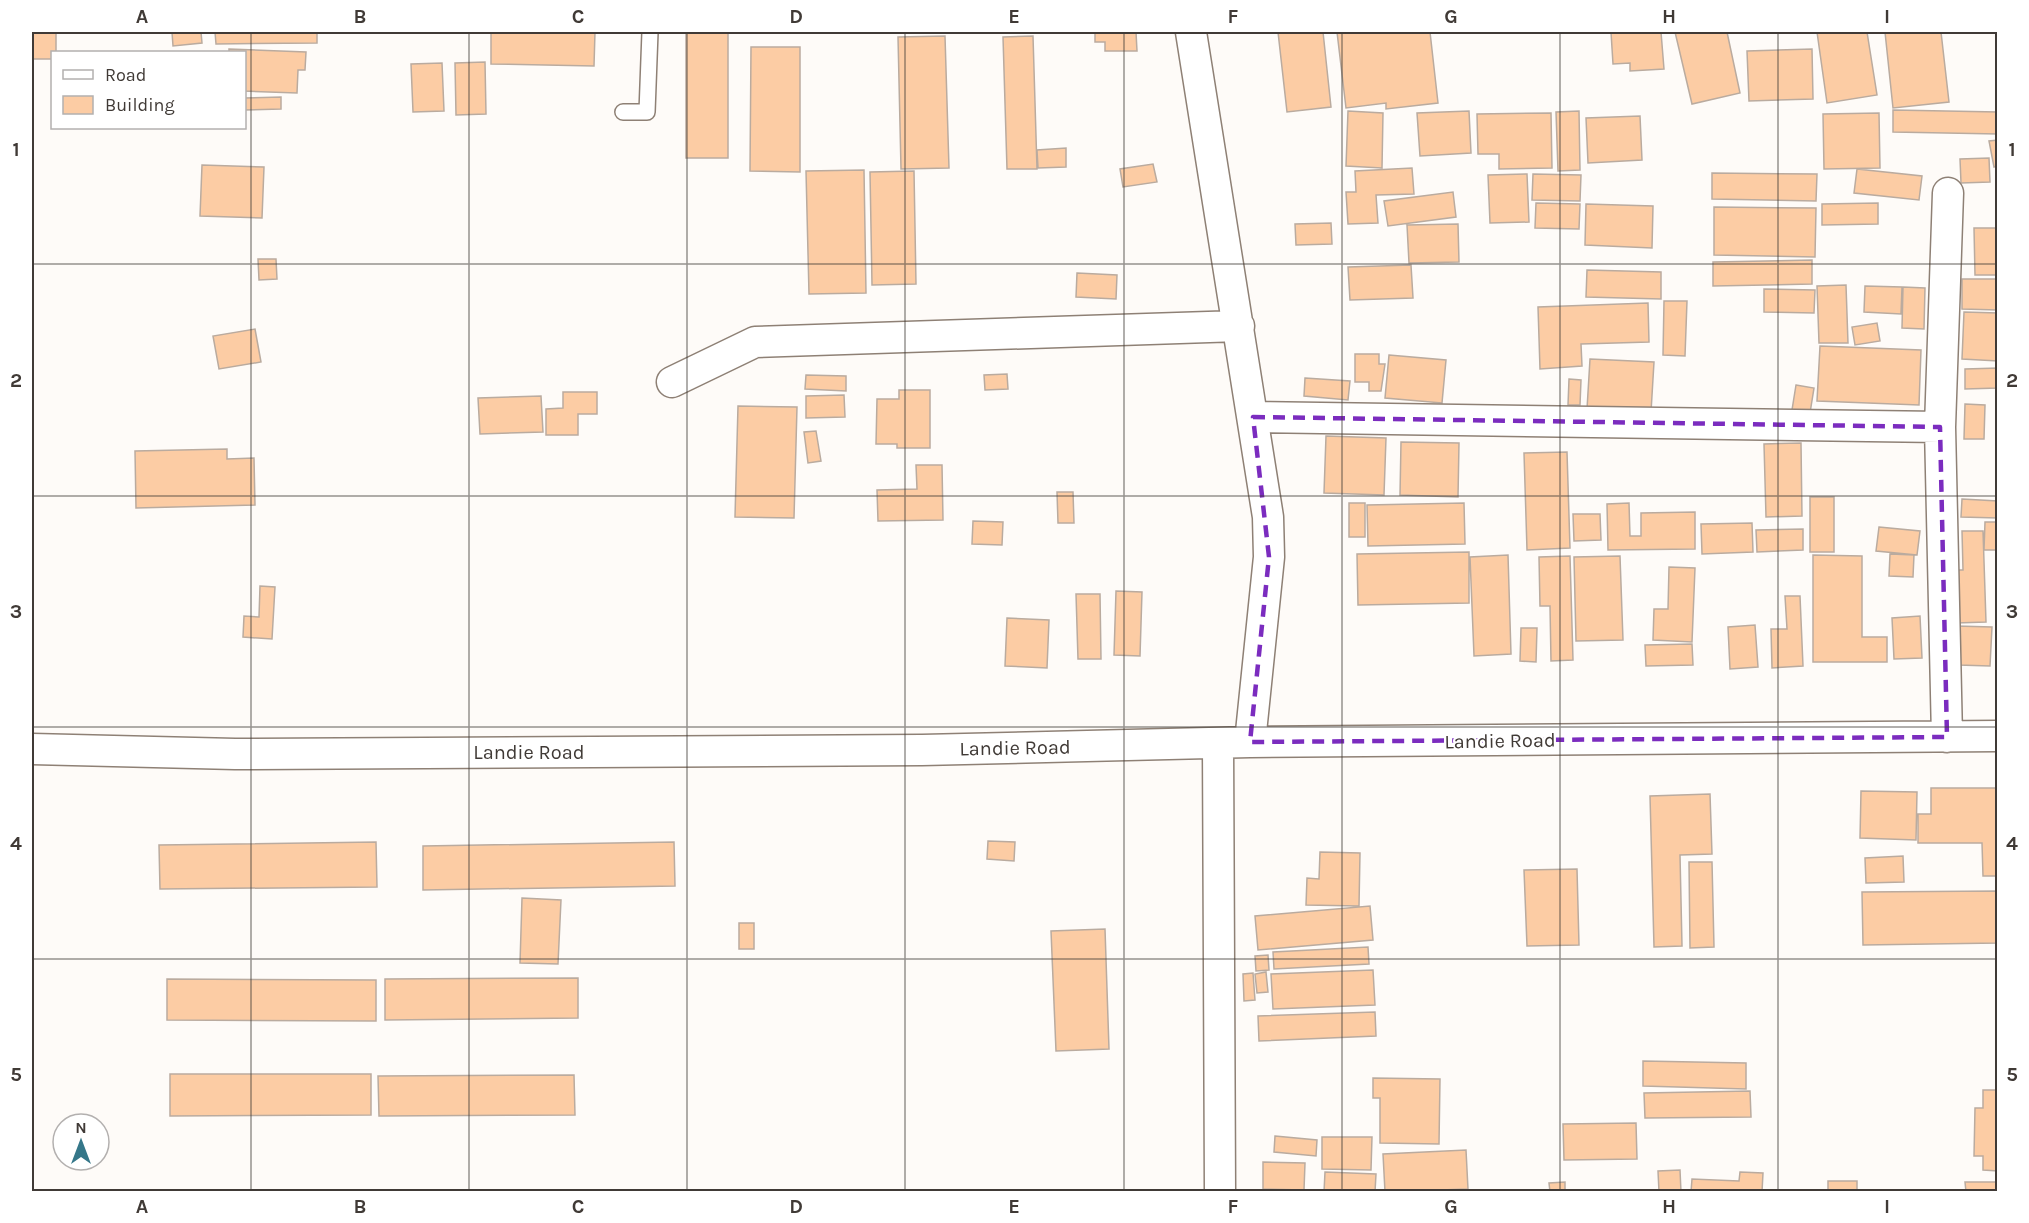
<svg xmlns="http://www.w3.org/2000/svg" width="2029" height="1223" font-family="Karla,sans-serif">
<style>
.building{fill:#fccca4;stroke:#baab9f;stroke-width:1.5}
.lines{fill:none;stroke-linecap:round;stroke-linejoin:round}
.service-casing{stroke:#8e8075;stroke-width:18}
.minor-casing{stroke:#8e8075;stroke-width:33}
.service{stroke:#fff;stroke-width:15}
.minor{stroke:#fff;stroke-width:30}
.marked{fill:none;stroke:#7b2cbf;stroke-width:4.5;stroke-dasharray:12 8;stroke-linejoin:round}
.grid{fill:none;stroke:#403a36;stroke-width:1.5;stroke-opacity:0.55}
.labels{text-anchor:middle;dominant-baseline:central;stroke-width:4.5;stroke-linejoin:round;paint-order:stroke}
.street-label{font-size:20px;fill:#403a36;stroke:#fff}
.neatline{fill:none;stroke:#403a36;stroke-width:2}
.grid-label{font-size:20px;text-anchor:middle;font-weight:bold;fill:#403a36}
</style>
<rect width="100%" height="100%" fill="#fefbf8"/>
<path class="building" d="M 32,32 L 56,32 L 56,52 L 52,52 L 52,59 L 32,59 Z
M 172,32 L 201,32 L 202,43 L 173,46 Z
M 215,32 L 317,32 L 317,43 L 216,44 Z
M 491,32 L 595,32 L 594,66 L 491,64 Z
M 1095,32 L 1136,32 L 1137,51 L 1105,51 L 1105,42 L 1095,42 Z
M 1278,32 L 1323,32 L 1331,107 L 1287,112 Z
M 1337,32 L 1430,32 L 1438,103 L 1386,109 L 1386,103 L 1346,108 Z
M 1611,32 L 1661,32 L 1664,69 L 1630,71 L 1630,63 L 1613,64 Z
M 1675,32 L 1727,32 L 1740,93 L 1692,104 Z
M 1817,32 L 1867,32 L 1877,95 L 1827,103 Z
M 1885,32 L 1941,32 L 1949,102 L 1893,108 Z
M 686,33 L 728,33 L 728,158 L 686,158 Z
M 945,36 L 949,168 L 901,169 L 898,37 Z
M 1033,36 L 1037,169 L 1007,169 L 1003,37 Z
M 751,47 L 800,47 L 800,172 L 750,171 Z
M 229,49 L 306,52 L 305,70 L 298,70 L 297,93 L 244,91 L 244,52 L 229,52 Z
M 1812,49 L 1813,99 L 1749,101 L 1747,51 Z
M 485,62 L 486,114 L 456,115 L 455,63 Z
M 442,63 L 444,111 L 413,112 L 411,64 Z
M 281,97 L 281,109 L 244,110 L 244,98 Z
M 1893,110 L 1998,112 L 1998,134 L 1893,132 Z
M 1348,111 L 1383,113 L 1382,168 L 1346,166 Z
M 1469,111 L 1471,153 L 1420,156 L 1417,113 Z
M 1579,111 L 1580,170 L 1558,171 L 1556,112 Z
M 1551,113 L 1552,168 L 1499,169 L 1499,154 L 1478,154 L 1477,114 Z
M 1879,113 L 1880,168 L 1824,169 L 1823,114 Z
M 1640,116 L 1642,160 L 1588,163 L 1586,118 Z
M 1998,140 L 1998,166 L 1994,167 L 1989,141 Z
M 1066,148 L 1066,167 L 1038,168 L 1037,150 Z
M 1989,158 L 1990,182 L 1961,183 L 1960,159 Z
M 1153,164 L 1157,182 L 1123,187 L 1120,169 Z
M 202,165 L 264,167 L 262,218 L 200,216 Z
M 1412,168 L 1414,194 L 1376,195 L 1378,223 L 1348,224 L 1346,192 L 1356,192 L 1355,171 Z
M 1857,169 L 1922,176 L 1919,200 L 1854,193 Z
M 864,170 L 866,293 L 809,294 L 806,171 Z
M 914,171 L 916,284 L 872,285 L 870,172 Z
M 1712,173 L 1817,174 L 1816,201 L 1712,199 Z
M 1527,174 L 1529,222 L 1490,223 L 1488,175 Z
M 1533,174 L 1581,175 L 1580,201 L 1532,200 Z
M 1453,192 L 1456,217 L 1388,226 L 1384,201 Z
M 1536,203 L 1580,204 L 1579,229 L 1535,228 Z
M 1878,203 L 1878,224 L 1822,225 L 1822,204 Z
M 1586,204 L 1653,206 L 1652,248 L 1585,245 Z
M 1714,207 L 1816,208 L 1815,257 L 1714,255 Z
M 1331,223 L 1332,244 L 1296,245 L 1295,224 Z
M 1458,224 L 1459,262 L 1409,263 L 1407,225 Z
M 1974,228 L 1998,228 L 1998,275 L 1975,275 Z
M 258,259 L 276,259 L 277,279 L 259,280 Z
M 1812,260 L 1812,284 L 1713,286 L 1713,262 Z
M 1411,265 L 1413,298 L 1350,300 L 1348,267 Z
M 1587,270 L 1661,272 L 1661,299 L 1586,297 Z
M 1077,273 L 1117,275 L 1116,299 L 1076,297 Z
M 1962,279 L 1998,279 L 1998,310 L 1962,309 Z
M 1846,285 L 1848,343 L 1819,343 L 1817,286 Z
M 1865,286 L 1902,287 L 1901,314 L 1864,312 Z
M 1903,287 L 1925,288 L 1924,329 L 1902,328 Z
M 1764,289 L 1815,290 L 1814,313 L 1764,312 Z
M 1664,301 L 1687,301 L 1685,356 L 1663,355 Z
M 1648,303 L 1649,342 L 1581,344 L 1582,366 L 1540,369 L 1538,307 Z
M 1964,312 L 1998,313 L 1998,361 L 1962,359 Z
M 1877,323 L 1880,341 L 1855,345 L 1852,327 Z
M 255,329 L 261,362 L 219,369 L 213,336 Z
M 1820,346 L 1921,350 L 1919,405 L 1817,401 Z
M 1355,354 L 1379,354 L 1379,364 L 1385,364 L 1381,391 L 1369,391 L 1369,382 L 1355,382 Z
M 1389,355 L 1446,360 L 1442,403 L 1385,398 Z
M 1590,359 L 1654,362 L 1651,412 L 1587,409 Z
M 1998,368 L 1998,388 L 1965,389 L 1965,369 Z
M 1007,374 L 1008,389 L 985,390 L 984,375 Z
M 806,375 L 846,376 L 846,391 L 805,389 Z
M 1305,378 L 1350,381 L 1348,400 L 1304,396 Z
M 1569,379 L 1581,380 L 1580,405 L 1568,405 Z
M 1796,385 L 1814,388 L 1810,413 L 1792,410 Z
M 899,390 L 930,390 L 930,448 L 897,448 L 897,444 L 876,444 L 877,399 L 899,399 Z
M 563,392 L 597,392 L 597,414 L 578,414 L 578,435 L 546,435 L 546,409 L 563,408 Z
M 844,395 L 845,417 L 806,418 L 806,396 Z
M 541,396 L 543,432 L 480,434 L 478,398 Z
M 1965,404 L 1985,405 L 1984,439 L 1964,439 Z
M 738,406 L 797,407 L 794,518 L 735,517 Z
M 816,431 L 821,461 L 808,463 L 804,432 Z
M 1326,436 L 1386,438 L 1384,495 L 1324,493 Z
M 1401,442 L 1459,443 L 1458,497 L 1400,495 Z
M 1801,443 L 1802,516 L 1766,517 L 1764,444 Z
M 227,449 L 227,459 L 254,458 L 255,505 L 136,508 L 135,451 Z
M 1567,452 L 1570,548 L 1527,550 L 1524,453 Z
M 916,465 L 942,465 L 943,520 L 878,521 L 877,490 L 917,489 Z
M 1057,492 L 1073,492 L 1074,523 L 1058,523 Z
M 1810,497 L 1834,497 L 1834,552 L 1810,552 Z
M 1962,499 L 1998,501 L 1998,518 L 1961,517 Z
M 1349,503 L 1365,503 L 1365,537 L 1349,537 Z
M 1464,503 L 1465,544 L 1368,546 L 1367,505 Z
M 1629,503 L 1630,536 L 1641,536 L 1641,513 L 1695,512 L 1695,549 L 1608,550 L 1607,504 Z
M 1573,514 L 1600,514 L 1601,540 L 1574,541 Z
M 973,521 L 1003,522 L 1002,545 L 972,544 Z
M 1985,522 L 1998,522 L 1998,550 L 1984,550 Z
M 1752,523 L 1753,552 L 1702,554 L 1701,524 Z
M 1879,527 L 1920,531 L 1917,555 L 1876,551 Z
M 1803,529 L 1803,550 L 1757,552 L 1756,530 Z
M 1962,531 L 1983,531 L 1986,622 L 1956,623 L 1955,570 L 1963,570 Z
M 1469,552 L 1469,603 L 1358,605 L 1357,554 Z
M 1890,554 L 1914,555 L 1913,577 L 1889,576 Z
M 1508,555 L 1511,654 L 1474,656 L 1470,557 Z
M 1813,555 L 1862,556 L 1862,637 L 1887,637 L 1887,662 L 1813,662 Z
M 1570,556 L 1573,660 L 1551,661 L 1550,606 L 1540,606 L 1539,557 Z
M 1620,556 L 1623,640 L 1576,641 L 1574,557 Z
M 1669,567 L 1695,568 L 1692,642 L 1653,640 L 1654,609 L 1668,609 Z
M 260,586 L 275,587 L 272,639 L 243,637 L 244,616 L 259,617 Z
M 1116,591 L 1142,592 L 1140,656 L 1114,655 Z
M 1076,594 L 1100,594 L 1101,659 L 1078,659 Z
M 1785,596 L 1800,596 L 1803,666 L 1772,668 L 1771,629 L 1787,629 Z
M 1920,616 L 1922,658 L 1894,659 L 1892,618 Z
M 1007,618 L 1049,620 L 1047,668 L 1005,666 Z
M 1755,625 L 1758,667 L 1730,669 L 1728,627 Z
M 1956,626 L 1992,627 L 1990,666 L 1958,665 Z
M 1521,628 L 1537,628 L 1536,662 L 1520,661 Z
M 1692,644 L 1693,665 L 1646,666 L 1645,645 Z
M 1931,788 L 1998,788 L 1998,876 L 1983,876 L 1982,843 L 1918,843 L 1918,814 L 1931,814 Z
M 1861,791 L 1917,792 L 1916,840 L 1860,838 Z
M 1710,794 L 1712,854 L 1680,855 L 1682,946 L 1654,947 L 1650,796 Z
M 988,841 L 1015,842 L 1014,861 L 987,859 Z
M 376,842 L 377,887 L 160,889 L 159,845 Z
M 674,842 L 675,886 L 423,890 L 423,846 Z
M 1320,852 L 1360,853 L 1359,906 L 1306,905 L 1307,878 L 1319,879 Z
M 1903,856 L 1904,882 L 1866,883 L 1865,858 Z
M 1689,862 L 1712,862 L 1714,947 L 1690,948 Z
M 1577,869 L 1579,945 L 1527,946 L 1524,870 Z
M 1998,891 L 1998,943 L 1863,945 L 1862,892 Z
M 522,898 L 561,900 L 558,964 L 520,963 Z
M 1370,906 L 1373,940 L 1258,950 L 1255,916 Z
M 739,923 L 754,923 L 754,949 L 739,949 Z
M 1105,929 L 1109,1049 L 1056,1051 L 1051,931 Z
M 1368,947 L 1369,964 L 1274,969 L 1273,952 Z
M 1268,955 L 1269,970 L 1256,971 L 1255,956 Z
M 1373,970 L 1375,1005 L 1273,1009 L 1271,974 Z
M 1266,972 L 1268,992 L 1257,993 L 1255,974 Z
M 1253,973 L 1255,1000 L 1244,1001 L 1243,974 Z
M 578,978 L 578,1018 L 385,1020 L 385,979 Z
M 167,979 L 376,980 L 376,1021 L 167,1020 Z
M 1375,1012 L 1376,1036 L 1259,1041 L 1258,1016 Z
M 1643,1061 L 1746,1063 L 1746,1089 L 1643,1086 Z
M 170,1074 L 371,1074 L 371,1115 L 170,1116 Z
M 574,1075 L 575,1115 L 379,1116 L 378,1076 Z
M 1373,1078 L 1440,1079 L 1439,1144 L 1380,1143 L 1380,1098 L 1373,1098 Z
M 1983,1090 L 1998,1090 L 1998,1171 L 1983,1170 L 1983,1156 L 1974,1156 L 1975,1108 L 1983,1108 Z
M 1750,1091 L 1751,1117 L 1645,1118 L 1644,1093 Z
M 1636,1123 L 1637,1159 L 1564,1160 L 1563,1124 Z
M 1275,1136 L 1317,1140 L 1316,1156 L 1274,1152 Z
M 1322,1137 L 1372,1137 L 1371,1170 L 1322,1169 Z
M 1466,1150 L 1468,1189 L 1385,1192 L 1383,1154 Z
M 1263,1162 L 1305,1163 L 1304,1190 L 1263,1189 Z
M 1680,1170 L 1681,1192 L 1659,1192 L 1658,1171 Z
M 1325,1172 L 1376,1174 L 1375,1192 L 1324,1192 Z
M 1740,1172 L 1763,1173 L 1762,1192 L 1691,1192 L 1692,1179 L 1739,1181 Z
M 1828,1181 L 1857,1181 L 1857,1192 L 1828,1192 Z
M 1565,1182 L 1565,1192 L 1550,1192 L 1549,1183 Z
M 1965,1182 L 1998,1182 L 1998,1192 L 1966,1192 Z"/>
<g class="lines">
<g class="service-casing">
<path id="service" d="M 623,112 L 647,112 L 650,32"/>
</g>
<g class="minor-casing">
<path id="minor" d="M 1191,32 L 1268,517 L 1269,557 L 1250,742
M 672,382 L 755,342 L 1239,326
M 1253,417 L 1940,427 L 1947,737
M 1940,427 L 1948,193
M 1218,743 L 1220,1192
M 32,749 L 235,754 L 922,750 L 1250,742 L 1998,736"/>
</g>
<use href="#service" class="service"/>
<use href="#minor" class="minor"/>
</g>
<path class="marked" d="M 1253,417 L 1940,427 L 1947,737 L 1250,742 L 1269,557 Z"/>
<path class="grid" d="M 251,32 L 251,1192M 469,32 L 469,1192M 687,32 L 687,1192M 905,32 L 905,1192M 1124,32 L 1124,1192M 1342,32 L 1342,1192M 1560,32 L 1560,1192M 1778,32 L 1778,1192M 32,264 L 1998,264M 32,496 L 1998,496M 32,727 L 1998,727M 32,959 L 1998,959"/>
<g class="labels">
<g class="street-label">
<text transform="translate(1500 741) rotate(-1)">Landie Road</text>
<text transform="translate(1015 748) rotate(-1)">Landie Road</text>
<text x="529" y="752">Landie Road</text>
</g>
</g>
<rect width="2029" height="1223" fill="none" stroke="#ffffff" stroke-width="66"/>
<rect x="51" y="51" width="195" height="78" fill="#ffffff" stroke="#b3b0af" stroke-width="1.5"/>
<rect x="63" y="70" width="30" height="9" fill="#ffffff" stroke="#b3b0af" stroke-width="1.5"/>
<text x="105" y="81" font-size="18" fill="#403a36">Road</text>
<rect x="63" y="96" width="30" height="18" fill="#fccca4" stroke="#b3b0af" stroke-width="1.5"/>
<text x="105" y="111" font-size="18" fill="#403a36">Building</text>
<g transform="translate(81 1142)"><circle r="28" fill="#ffffff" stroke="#b3b0af" stroke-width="1.5"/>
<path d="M0-4.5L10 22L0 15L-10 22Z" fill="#357789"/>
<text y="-9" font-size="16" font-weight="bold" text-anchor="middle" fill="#403a36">N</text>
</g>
<rect x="33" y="33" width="1963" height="1157" class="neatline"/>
<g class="grid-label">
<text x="142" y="23">A</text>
<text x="360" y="23">B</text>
<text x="578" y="23">C</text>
<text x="796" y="23">D</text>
<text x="1014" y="23">E</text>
<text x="1233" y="23">F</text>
<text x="1451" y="23">G</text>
<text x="1669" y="23">H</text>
<text x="1887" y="23">I</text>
<text x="16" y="156">1</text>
<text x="2012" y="156">1</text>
<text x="16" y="387">2</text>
<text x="2012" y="387">2</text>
<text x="16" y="618">3</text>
<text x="2012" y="618">3</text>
<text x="16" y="850">4</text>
<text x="2012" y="850">4</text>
<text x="16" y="1081">5</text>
<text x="2012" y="1081">5</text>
<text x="142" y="1213">A</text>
<text x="360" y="1213">B</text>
<text x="578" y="1213">C</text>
<text x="796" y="1213">D</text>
<text x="1014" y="1213">E</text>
<text x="1233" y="1213">F</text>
<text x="1451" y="1213">G</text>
<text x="1669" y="1213">H</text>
<text x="1887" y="1213">I</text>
</g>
</svg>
